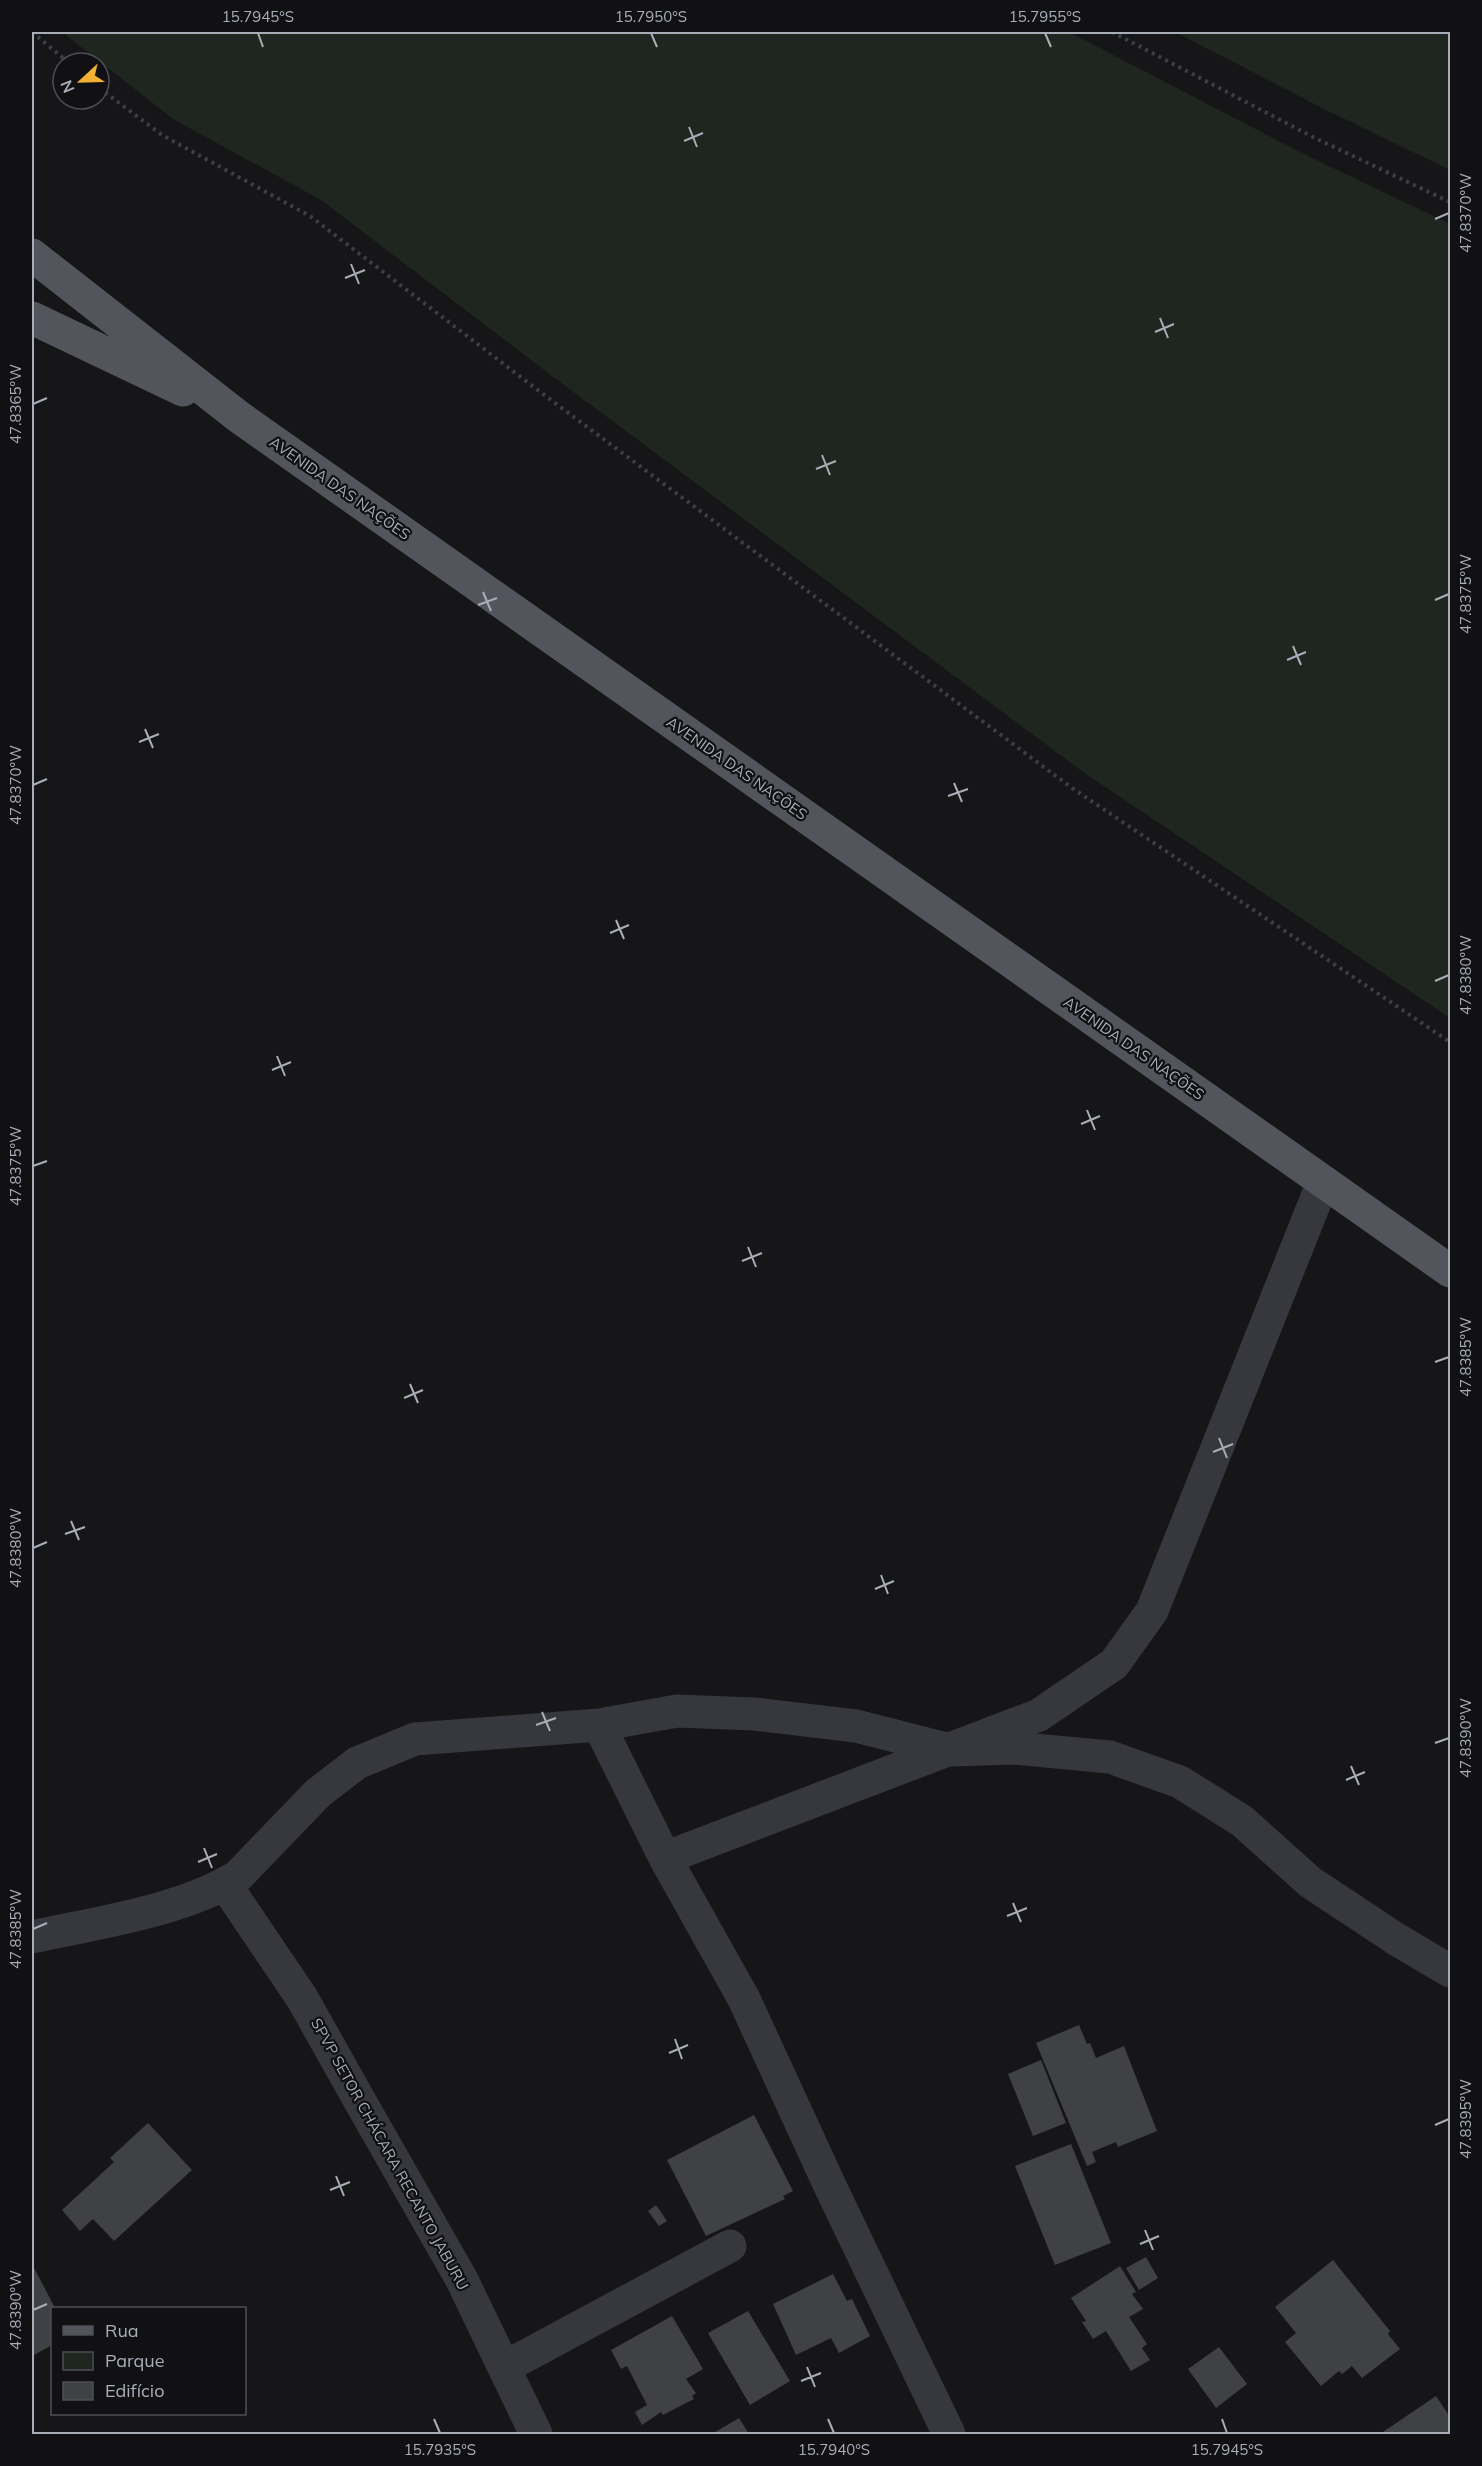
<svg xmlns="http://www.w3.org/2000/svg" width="1482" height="2466" font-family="Mulish,sans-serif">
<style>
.green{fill:#1e261f}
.building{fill:#404145}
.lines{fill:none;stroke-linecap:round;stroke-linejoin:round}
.path{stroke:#3d3f44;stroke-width:4;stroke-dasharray:3 4.5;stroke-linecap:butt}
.minor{stroke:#37383d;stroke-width:33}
.major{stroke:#53555c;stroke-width:33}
.ticks{fill:none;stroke:#a8adb8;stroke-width:2}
.labels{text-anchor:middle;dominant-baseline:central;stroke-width:4.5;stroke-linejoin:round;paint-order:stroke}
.street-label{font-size:15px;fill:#a8adb8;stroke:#111113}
.neatline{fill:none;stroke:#a8adb8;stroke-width:2}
.ticks-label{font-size:15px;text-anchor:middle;fill:#a8adb8}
</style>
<rect width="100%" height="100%" fill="#161618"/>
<path class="green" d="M 62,32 L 1069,32 L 1304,154 L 1450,224 L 1450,1018 L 1083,772 L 552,376 L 321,200 L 173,119 Z
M 1175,32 L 1450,32 L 1450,170 L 1326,110 Z"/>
<path class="building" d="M 1079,2025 L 1087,2044 L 1090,2043 L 1096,2058 L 1124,2046 L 1157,2131 L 1118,2147 L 1116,2142 L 1092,2152 L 1096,2162 L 1087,2166 L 1036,2043 Z
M 1041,2060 L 1066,2123 L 1033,2136 L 1008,2074 Z
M 754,2115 L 793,2191 L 783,2196 L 785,2199 L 706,2236 L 667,2160 Z
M 148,2123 L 192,2170 L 114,2241 L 93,2219 L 80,2231 L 62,2210 L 114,2162 L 110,2158 Z
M 1071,2144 L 1111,2243 L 1055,2265 L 1015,2166 Z
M 656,2205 L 667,2221 L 659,2226 L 648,2211 Z
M 1146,2257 L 1158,2278 L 1139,2290 L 1126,2268 Z
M 1333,2260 L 1390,2331 L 1388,2334 L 1400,2349 L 1362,2378 L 1352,2366 L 1342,2374 L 1339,2371 L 1321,2386 L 1285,2342 L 1296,2333 L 1275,2307 Z
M 32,2264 L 55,2308 L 52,2308 L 52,2345 L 34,2355 L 32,2351 Z
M 1120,2266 L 1136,2292 L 1132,2294 L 1143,2309 L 1129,2317 L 1147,2344 L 1142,2348 L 1150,2360 L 1131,2371 L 1106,2331 L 1093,2339 L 1082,2322 L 1086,2321 L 1071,2298 Z
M 833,2274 L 847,2301 L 852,2299 L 870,2336 L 839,2353 L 831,2338 L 796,2355 L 773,2304 Z
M 748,2311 L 790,2381 L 750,2405 L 708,2333 Z
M 672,2316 L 703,2369 L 686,2379 L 696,2393 L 692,2396 L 694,2399 L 663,2415 L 661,2412 L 658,2414 L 642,2425 L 635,2412 L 647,2405 L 627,2366 L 621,2369 L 611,2350 Z
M 1219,2347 L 1247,2384 L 1216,2408 L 1188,2369 Z
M 1436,2396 L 1450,2417 L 1450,2434 L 1380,2434 Z
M 739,2418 L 749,2434 L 712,2434 Z"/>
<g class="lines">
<path class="path" d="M 32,32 L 69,63
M 1112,32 L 1313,137 L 1450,202
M 99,88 L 162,135 L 310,216 L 539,391 L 1072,788 L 1450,1042"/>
<path class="minor" d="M 599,1725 L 665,1858 L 744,1999 L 830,2186 L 949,2434
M 665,1858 L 1039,1715 L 1114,1664 L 1152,1611 L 1323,1182
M 225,1884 L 302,1998 L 361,2103 L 462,2280 L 536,2434
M 32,1937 C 95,1923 183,1911 238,1876 L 318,1793 L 357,1763 L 415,1739 L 599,1725 L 677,1711 L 754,1714 L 856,1726 L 950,1750 L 1013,1748 L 1110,1757 L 1180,1782 L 1242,1821 L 1310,1882 L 1396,1939 L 1450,1971
M 505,2367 L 730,2246"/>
<path class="major" d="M 32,255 L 239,417 L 1450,1271
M 32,318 L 183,390"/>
</g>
<path class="ticks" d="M 258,33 L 263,47M 651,33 L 657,47M 1045,33 L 1051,47M 689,127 L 697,147M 684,141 L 703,133M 1435,219 L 1449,213M 351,264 L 359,284M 345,278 L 365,270M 1160,318 L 1168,338M 1155,332 L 1174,324M 33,404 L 47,398M 822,455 L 830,475M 816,469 L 836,461M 483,592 L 491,611M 1435,600 L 1449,594M 478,605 L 497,598M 1293,646 L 1301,665M 1287,660 L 1306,652M 145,729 L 153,748M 139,742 L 159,734M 954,783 L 962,802M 33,785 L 47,779M 948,796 L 968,789M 616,920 L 624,939M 610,933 L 629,925M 1435,981 L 1449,975M 277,1056 L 285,1076M 272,1070 L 291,1062M 1087,1110 L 1095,1130M 1081,1124 L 1100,1116M 33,1166 L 47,1161M 748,1247 L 756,1267M 742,1261 L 762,1253M 1435,1362 L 1449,1357M 410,1384 L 418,1403M 404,1398 L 423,1390M 1219,1438 L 1227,1458M 1213,1452 L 1233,1444M 71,1521 L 79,1540M 65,1534 L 85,1527M 33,1548 L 47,1542M 881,1575 L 888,1594M 875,1589 L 894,1581M 542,1712 L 550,1731M 536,1725 L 556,1718M 1435,1743 L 1449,1738M 1351,1766 L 1359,1785M 1346,1780 L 1365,1772M 204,1848 L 212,1868M 198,1862 L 217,1854M 1013,1903 L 1021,1922M 1007,1916 L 1027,1908M 33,1929 L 47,1923M 675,2039 L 682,2059M 669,2053 L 688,2045M 1435,2125 L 1449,2119M 336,2176 L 344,2196M 330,2190 L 350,2182M 1145,2230 L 1153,2250M 1140,2244 L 1159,2236M 33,2310 L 47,2304M 807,2367 L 815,2387M 801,2381 L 821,2373M 434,2419 L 440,2433M 828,2419 L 834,2433M 1222,2419 L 1227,2433"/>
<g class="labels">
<g class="street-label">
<text transform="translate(340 488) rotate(35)">AVENIDA DAS NAÇÕES</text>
<text transform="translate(737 768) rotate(35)">AVENIDA DAS NAÇÕES</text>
<text transform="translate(1134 1048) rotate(35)">AVENIDA DAS NAÇÕES</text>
<text transform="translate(390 2154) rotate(61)">SPVP SETOR CHÁCARA RECANTO JABURU</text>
</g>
</g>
<rect width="1482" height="2466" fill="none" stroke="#111113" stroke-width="66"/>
<rect x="51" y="2307" width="195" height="108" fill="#111113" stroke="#4d4f55" stroke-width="1.5"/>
<rect x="63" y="2326" width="30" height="9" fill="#53555c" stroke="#4d4f55" stroke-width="1.5"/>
<text x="105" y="2337" font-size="18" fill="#a8adb8">Rua</text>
<rect x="63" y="2352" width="30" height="18" fill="#1e261f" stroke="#4d4f55" stroke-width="1.5"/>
<text x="105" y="2367" font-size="18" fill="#a8adb8">Parque</text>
<rect x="63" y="2382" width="30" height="18" fill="#404145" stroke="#4d4f55" stroke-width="1.5"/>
<text x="105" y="2397" font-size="18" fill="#a8adb8">Edifício</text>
<g transform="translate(81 81) rotate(248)"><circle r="28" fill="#111113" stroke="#4d4f55" stroke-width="1.5"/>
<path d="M0-4.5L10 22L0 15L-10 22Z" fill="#f2b134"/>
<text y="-9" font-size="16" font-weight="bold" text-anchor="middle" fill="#a8adb8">N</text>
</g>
<rect x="33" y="33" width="1416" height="2400" class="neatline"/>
<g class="ticks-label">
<text x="258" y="22">15.7945°S</text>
<text x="651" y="22">15.7950°S</text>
<text x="1045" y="22">15.7955°S</text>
<text transform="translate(1466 213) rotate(-90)" y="5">47.8370°W</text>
<text transform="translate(16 404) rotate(-90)" y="5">47.8365°W</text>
<text transform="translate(1466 594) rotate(-90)" y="5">47.8375°W</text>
<text transform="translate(16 785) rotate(-90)" y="5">47.8370°W</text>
<text transform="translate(1466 975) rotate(-90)" y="5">47.8380°W</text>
<text transform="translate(16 1166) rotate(-90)" y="5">47.8375°W</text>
<text transform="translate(1466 1357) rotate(-90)" y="5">47.8385°W</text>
<text transform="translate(16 1548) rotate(-90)" y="5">47.8380°W</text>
<text transform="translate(1466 1738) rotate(-90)" y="5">47.8390°W</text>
<text transform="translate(16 1929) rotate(-90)" y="5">47.8385°W</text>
<text transform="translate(1466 2119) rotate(-90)" y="5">47.8395°W</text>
<text transform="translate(16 2310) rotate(-90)" y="5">47.8390°W</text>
<text x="440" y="2455">15.7935°S</text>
<text x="834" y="2455">15.7940°S</text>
<text x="1227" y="2455">15.7945°S</text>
</g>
</svg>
